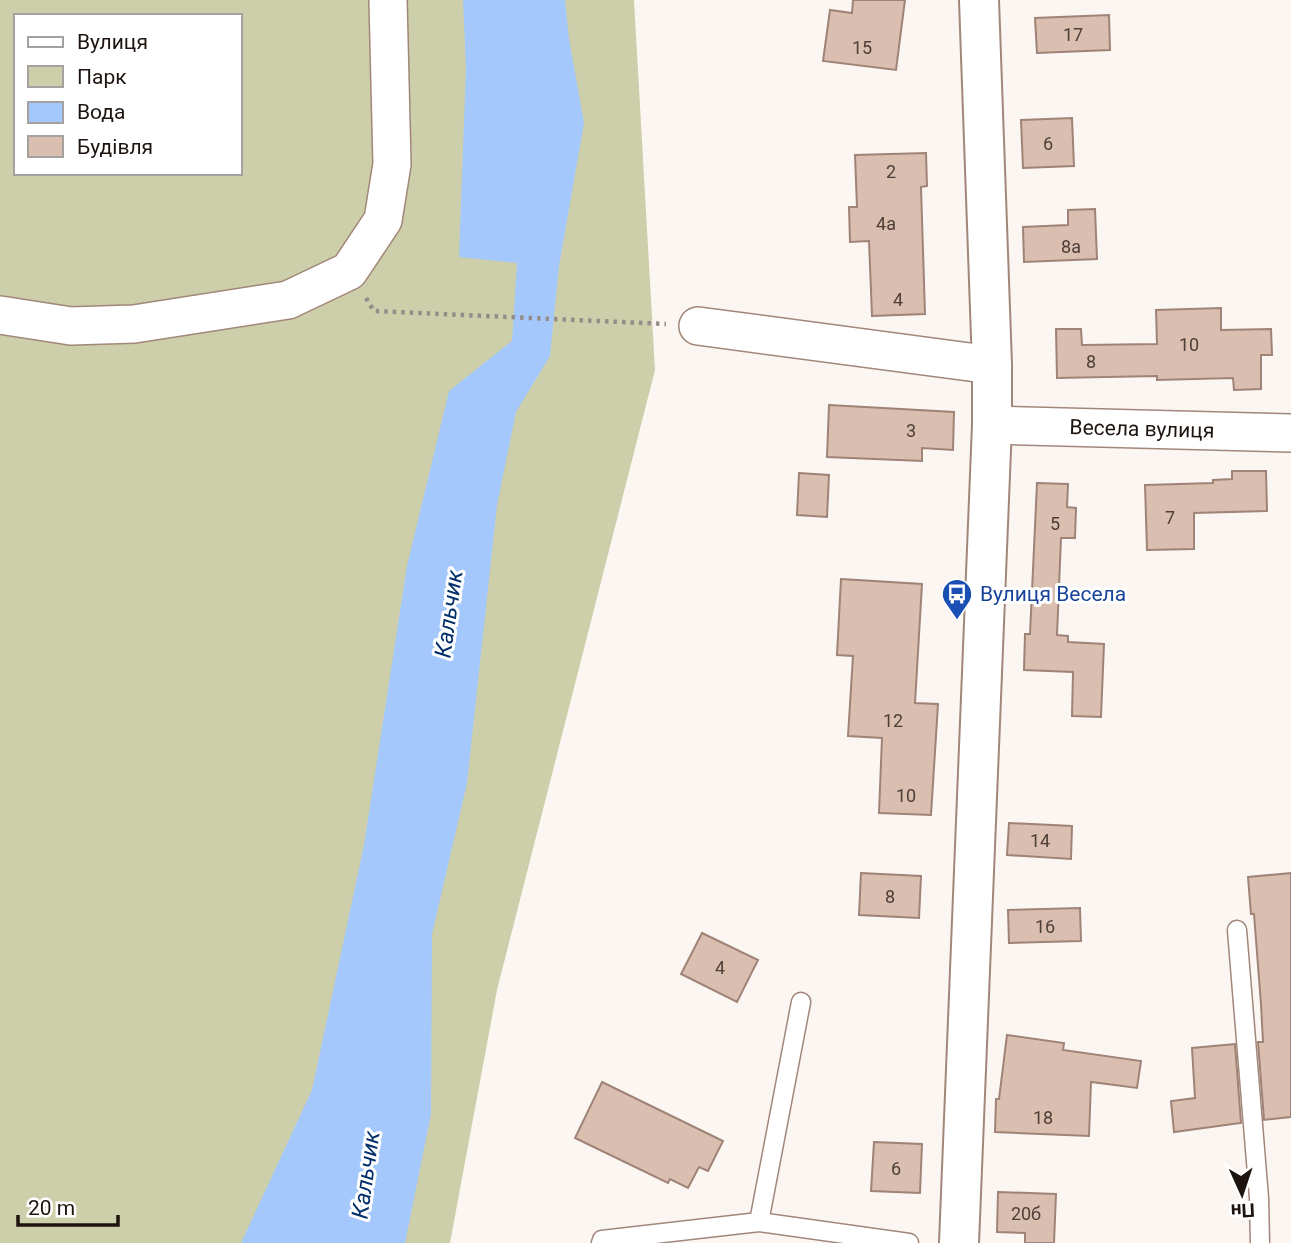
<svg xmlns="http://www.w3.org/2000/svg" width="1291" height="1243" font-family="Roboto,sans-serif">
<style>
.green{fill:#cccfa9;fill-rule:evenodd}
.water{fill:#a4c8fc}
.building{fill:#dabeb0;stroke:#9e8376;stroke-width:2}
.lines{fill:none;stroke-linecap:round;stroke-linejoin:round}
.service-casing{stroke:#a18779;stroke-width:21}
.minor-casing{stroke:#a18779;stroke-width:40}
.tertiary-casing{stroke:#a18779;stroke-width:42}
.path{stroke:#958d89;stroke-width:4.5;stroke-dasharray:3.5 5;stroke-linecap:butt}
.service{stroke:#fff;stroke-width:18}
.minor{stroke:#fff;stroke-width:37}
.tertiary{stroke:#fff;stroke-width:38}
.labels{text-anchor:middle;dominant-baseline:central;stroke-width:6;stroke-linejoin:round;paint-order:stroke}
.number-label{font-size:18px;fill:#4d3e37}
.street-label{font-size:21px;fill:#1e140f;stroke:#fff}
.transit-label{font-size:21px;fill:#164399;stroke:#fff;text-anchor:start}
.water-label{font-size:23px;font-style:italic;fill:#012f69;stroke:#fff}
</style>
<rect width="100%" height="100%" fill="#fcf6f3"/>
<path class="green" d="M 0,0 L 634,0 L 655,370 L 497,990 L 450,1243 L 0,1243 ZM 16,16 L 240,16 L 240,173 L 16,173 Z"/>
<path class="water" d="M 463,0 L 565,0 L 569,39 L 584,123 L 559,266 L 550,356 L 516,412 L 497,505 L 467,783 L 432,934 L 431,1114 L 405,1243 L 241,1243 L 312,1090 L 364,845 L 407,566 L 449,391 L 512,341 L 517,263 L 459,257 L 466,68 Z"/>
<path class="building" d="M 853,0 L 905,0 L 896,70 L 823,61 L 830,10 L 852,13 Z
M 1109,15 L 1110,50 L 1037,53 L 1035,18 Z
M 1072,118 L 1074,166 L 1023,168 L 1021,120 Z
M 926,153 L 927,186 L 921,187 L 925,314 L 872,316 L 869,241 L 850,242 L 849,207 L 857,207 L 855,155 Z
M 1095,209 L 1097,259 L 1024,262 L 1023,227 L 1068,225 L 1068,210 Z
M 1221,308 L 1221,330 L 1271,329 L 1272,355 L 1261,355 L 1261,389 L 1234,390 L 1233,378 L 1157,380 L 1157,376 L 1057,378 L 1056,329 L 1081,329 L 1082,345 L 1157,344 L 1156,310 Z
M 829,405 L 954,412 L 953,450 L 922,448 L 922,461 L 827,457 Z
M 1232,471 L 1266,471 L 1267,511 L 1194,513 L 1194,549 L 1147,550 L 1145,485 L 1213,483 L 1213,480 L 1232,479 Z
M 799,473 L 829,475 L 827,517 L 797,515 Z
M 1037,483 L 1068,484 L 1067,507 L 1076,508 L 1075,538 L 1061,538 L 1057,635 L 1068,636 L 1068,642 L 1104,644 L 1101,717 L 1072,716 L 1073,672 L 1024,670 L 1025,634 L 1030,634 Z
M 841,579 L 922,584 L 915,703 L 938,704 L 931,815 L 879,813 L 882,738 L 848,736 L 853,656 L 837,655 Z
M 1009,823 L 1072,826 L 1071,859 L 1007,855 Z
M 861,873 L 921,876 L 919,918 L 859,915 Z
M 1291,873 L 1291,1117 L 1264,1120 L 1258,1042 L 1263,1042 L 1261,1004 L 1254,914 L 1251,914 L 1248,877 Z
M 1080,908 L 1081,941 L 1009,943 L 1008,910 Z
M 702,933 L 758,960 L 737,1002 L 681,974 Z
M 1007,1035 L 1064,1043 L 1063,1050 L 1141,1061 L 1137,1088 L 1091,1082 L 1089,1136 L 995,1132 L 996,1099 L 999,1099 Z
M 1235,1044 L 1241,1123 L 1174,1132 L 1171,1101 L 1195,1098 L 1192,1048 Z
M 602,1082 L 723,1141 L 708,1171 L 699,1167 L 688,1188 L 670,1179 L 668,1183 L 575,1138 Z
M 874,1142 L 922,1144 L 920,1193 L 871,1191 Z
M 998,1192 L 1056,1194 L 1054,1243 L 1025,1243 L 1025,1233 L 997,1232 Z"/>
<g class="lines">
<g class="service-casing">
<path id="service" d="M 1237,930 L 1259,1198 L 1260,1243
M 759,1222 L 801,1002
M 601,1243 L 602,1240 L 759,1222 L 909,1243"/>
</g>
<g class="minor-casing">
<g id="minor">
<path d="M 0,315 L 71,326 L 134,324 L 288,300 L 349,271 L 383,220 L 392,164 L 388,0"/>
<path d="M 698,326 L 992,365"/>
<path id="s1" d="M 992,425 L 1291,433"/>
</g>
</g>
<g class="tertiary-casing">
<path id="tertiary" d="M 959,1243 L 992,425 L 992,365 L 979,0"/>
</g>
<path class="path" d="M 366,298 L 374,311 L 666,324"/>
<use href="#service" class="service"/>
<use href="#minor" class="minor"/>
<use href="#tertiary" class="tertiary"/>
</g>
<defs>
<g id="bus-pin" transform="scale(1.575)"><path d="M0 17L-7.5 6A9.5 9.5 0 1 1 7.5 6Z" fill="#1a4fb4" stroke="#fff"/><path d="M-5-6H5V4H4V6H2V4H-2V6H-4V4H-5ZM-3.5-4V0h7V-4ZM-3.5 1.2v1.5H-2V1.2ZM2 1.2v1.5H3.5V1.2Z" fill="#fff"/></g>
</defs>
<g fill-rule="evenodd">
<use href="#bus-pin" x="957" y="594"/>
</g>
<g class="labels">
<g class="number-label">
<text x="1073" y="34">17</text>
<text x="862" y="47">15</text>
<text x="1048" y="143">6</text>
<text x="891" y="171">2</text>
<text x="886" y="223">4а</text>
<text x="1071" y="246">8а</text>
<text x="898" y="299">4</text>
<text x="1189" y="344">10</text>
<text x="1091" y="361">8</text>
<text x="911" y="430">3</text>
<text x="1170" y="517">7</text>
<text x="1055" y="523">5</text>
<text x="893" y="720">12</text>
<text x="906" y="795">10</text>
<text x="1040" y="840">14</text>
<text x="890" y="896">8</text>
<text x="1045" y="926">16</text>
<text x="720" y="967">4</text>
<text x="1043" y="1117">18</text>
<text x="896" y="1168">6</text>
<text x="1026" y="1213">20б</text>
</g>
<g class="street-label">
<text stroke="none"><textPath href="#s1" startOffset="150">Весела вулиця</textPath></text>
</g>
<g class="transit-label">
<text x="980" y="594">Вулиця Весела</text>
</g>
<g class="water-label">
<text transform="translate(449 614) rotate(-82)">Кальчик</text>
<text transform="translate(366 1175) rotate(-82)">Кальчик</text>
</g>
</g>
<rect x="14" y="14" width="228" height="161" fill="#ffffff" stroke="#a5a19f" stroke-width="2"/>
<rect x="28" y="37" width="35" height="10" fill="#ffffff" stroke="#a5a19f" stroke-width="2"/>
<text x="77" y="49" font-size="21" fill="#1e140f">Вулиця</text>
<rect x="28" y="66" width="35" height="21" fill="#cccfa9" stroke="#a5a19f" stroke-width="2"/>
<text x="77" y="84" font-size="21" fill="#1e140f">Парк</text>
<rect x="28" y="102" width="35" height="21" fill="#a4c8fc" stroke="#a5a19f" stroke-width="2"/>
<text x="77" y="119" font-size="21" fill="#1e140f">Вода</text>
<rect x="28" y="136" width="35" height="21" fill="#dabeb0" stroke="#a5a19f" stroke-width="2"/>
<text x="77" y="154" font-size="21" fill="#1e140f">Будівля</text>
<g transform="translate(1242 1194) rotate(177)" stroke="#ffffff" stroke-width="5" paint-order="stroke">
<path d="M0-5L12 26L0 18L-12 26Z" fill="#1e140f"/>
<text y="-10" font-size="19" font-weight="bold" text-anchor="middle" fill="#1e140f">Пн</text>
</g>
<path d="M18 1215v10h100v-10" fill="none" stroke="#1e140f" stroke-width="3.5"/>
<text x="28" y="1215" font-size="21" fill="#1e140f" stroke="#ffffff" stroke-width="5" paint-order="stroke">20 m</text>
</svg>
